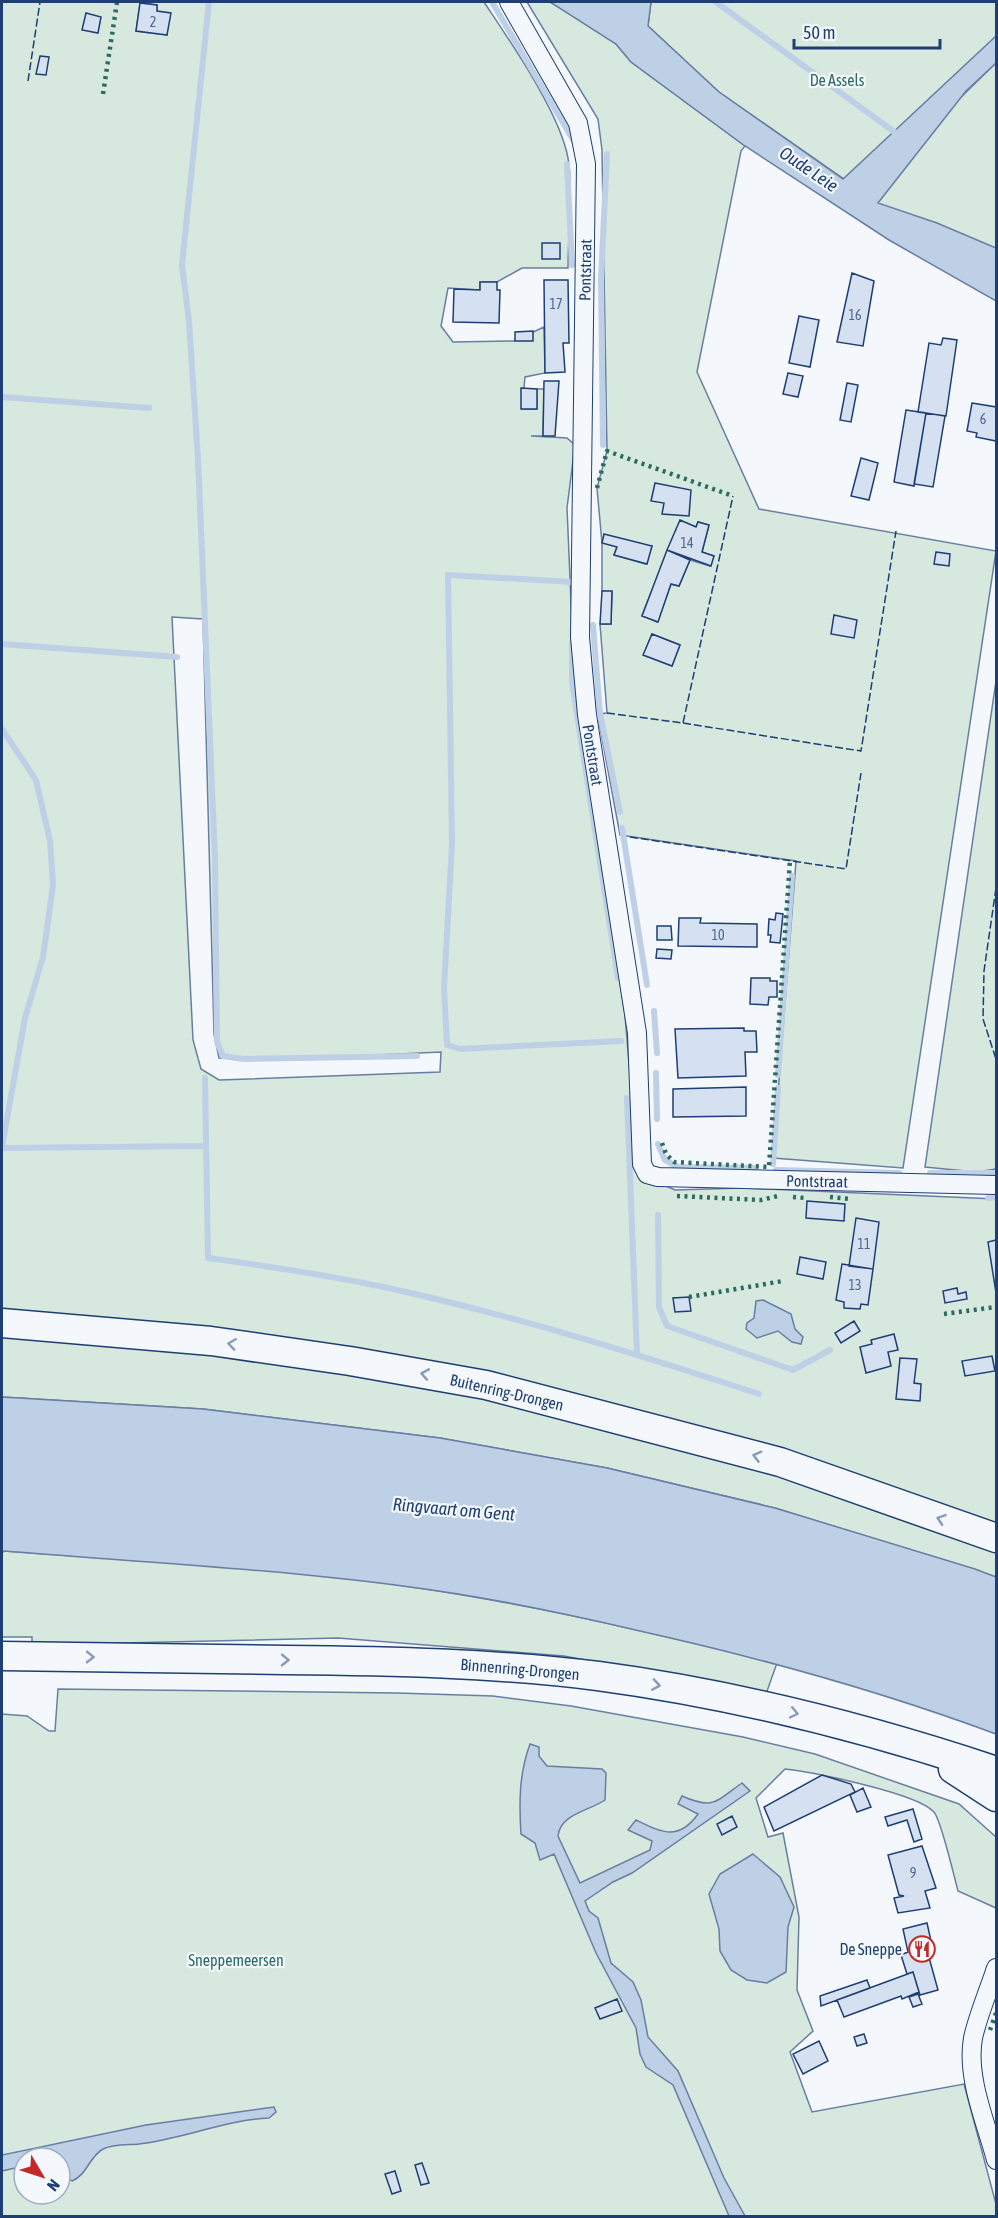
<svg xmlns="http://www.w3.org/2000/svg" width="998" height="2218" font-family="'Asap Condensed',sans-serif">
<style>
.green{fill:#d7e8df;stroke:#687fa3;stroke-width:1.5;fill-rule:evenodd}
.water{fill:#bed0e5;stroke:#687fa3;stroke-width:1.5}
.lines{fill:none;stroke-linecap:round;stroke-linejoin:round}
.stream{stroke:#bed0e5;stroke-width:6}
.building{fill:#d5e0f0;stroke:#1d3f73;stroke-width:1.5}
.minor-casing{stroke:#1d3f73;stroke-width:20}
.trunk-casing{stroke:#1d3f73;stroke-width:31}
.minor{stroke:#f4f7fb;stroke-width:18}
.trunk{stroke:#f4f7fb;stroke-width:28}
.hedge{stroke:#2c6c60;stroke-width:4.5;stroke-dasharray:3 4.5;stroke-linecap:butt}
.fence{stroke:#1d3f73;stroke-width:1.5;stroke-dasharray:8 3;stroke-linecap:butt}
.oneway{stroke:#889bb7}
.labels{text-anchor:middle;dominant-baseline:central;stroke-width:4.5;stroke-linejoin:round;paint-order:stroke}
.number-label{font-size:14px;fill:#4b6792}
.park-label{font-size:16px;fill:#2c6c60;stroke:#f4f7fb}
.street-label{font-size:16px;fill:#1d3f73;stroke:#f4f7fb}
.poi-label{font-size:16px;fill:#1d3f73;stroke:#f4f7fb;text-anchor:end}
.water-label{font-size:18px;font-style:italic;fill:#1d3f73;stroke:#f4f7fb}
</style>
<rect width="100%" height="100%" fill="#f4f7fb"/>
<path class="green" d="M 2,2 L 484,2 C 510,41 560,113 568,158 C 573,187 568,237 568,268 L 522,268 L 497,282 L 480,282 L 480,290 L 448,288 L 441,326 L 453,342 L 514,341 L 544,327 L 545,373 L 525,377 L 522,409 L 537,409 L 537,389 L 544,389 L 543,436 L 531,436 L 567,438 L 575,445 L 567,508 L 575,695 L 625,1015 L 638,1174 L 675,1190 L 742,1188 L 996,1199 L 996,1577 L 775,1508 L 607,1468 L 440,1438 L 203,1409 L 2,1397 ZM 140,3 L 157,5 L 157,11 L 167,35 L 136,31 ZM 172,617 L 203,619 L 214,1034 L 219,1058 L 270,1060 L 441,1052 L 440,1072 L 219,1080 L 201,1069 L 193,1040 Z
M 527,2 L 550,2 L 586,22 L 616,44 L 631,62 L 745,146 L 741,151 L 697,372 L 759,509 L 996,551 L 903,1168 L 773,1158 L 796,861 L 620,835 L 599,722 L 599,714 L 607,713 L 600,624 L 611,624 L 612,592 L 602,591 L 602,543 L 597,488 L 607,451 L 602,150 L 598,119 ZM 680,521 L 696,527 L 698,522 L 709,525 L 702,552 L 714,556 L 710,566 L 690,560 L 679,586 L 671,584 L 657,622 L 642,615 ZM 652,546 L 646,564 L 614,555 L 617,547 ZM 652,634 L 680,645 L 672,666 L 644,655 Z
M 651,2 L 996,2 L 996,38 L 844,179 L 719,92 L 648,26 Z
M 996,63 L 996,250 L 878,204 L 881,175 Z
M 996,681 L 996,1169 L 976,1172 L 925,1167 Z
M 4,1551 C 140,1561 278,1567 412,1587 C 536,1605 656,1634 777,1663 L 766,1694 L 564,1656 L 338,1638 L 32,1645 L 32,1637 L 2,1637 L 2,1553 Z
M 58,1689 L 397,1693 L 493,1696 L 571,1706 L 743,1737 L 815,1754 L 959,1804 L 996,1837 L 996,1908 L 958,1891 C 954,1876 941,1820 934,1812 C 917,1793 812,1772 785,1769 L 756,1798 L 768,1837 L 783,1833 L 799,1917 L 797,1990 L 813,2031 L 790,2052 L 812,2112 L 964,2084 L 996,2204 L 996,2216 L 2,2216 L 2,1714 L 27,1716 L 49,1731 L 55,1731 ZM 24,2158 L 60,2158 L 60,2194 L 24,2194 Z"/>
<path class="water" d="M 550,2 L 651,2 L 648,26 L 719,92 L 843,179 L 996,36 L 996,63 L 966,91 L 878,203 L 937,223 L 996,248 L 996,301 L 889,240 L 745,146 L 631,62 L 616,44 Z
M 763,1300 L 791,1314 L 795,1329 L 803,1337 L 801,1344 L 792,1342 L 778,1331 L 757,1338 L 746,1329 L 747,1323 L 754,1318 L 756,1301 Z
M 2,1397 L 203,1409 L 440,1438 L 607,1468 L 775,1508 L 975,1569 L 996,1577 L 996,1734 C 880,1691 761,1658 640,1631 C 564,1613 488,1597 410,1587 C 276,1569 140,1562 4,1551 L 2,1553 Z
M 530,1744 L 539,1747 L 539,1756 L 547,1766 L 602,1769 L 606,1773 L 605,1800 C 589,1811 560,1814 558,1836 L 580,1883 L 650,1850 L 652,1841 L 628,1830 L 636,1820 C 661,1832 678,1842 698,1814 L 678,1804 L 682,1796 C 714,1810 715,1802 742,1783 L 750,1791 L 632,1873 L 613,1882 L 585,1901 L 589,1911 L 598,1918 L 611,1963 L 633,1982 L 641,2000 L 648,2037 L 678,2071 L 724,2178 L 745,2216 L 729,2216 L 673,2085 L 646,2067 L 640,2054 L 636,2028 L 596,1953 L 554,1854 L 540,1860 L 535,1843 L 521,1834 C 519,1803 519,1774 530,1744 Z
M 753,1854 L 780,1877 L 794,1907 L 788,1927 L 786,1972 L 767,1983 L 747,1980 L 731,1970 L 720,1951 L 719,1929 L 709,1894 L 720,1874 Z
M 274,2107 L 276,2112 L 269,2118 C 225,2120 183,2139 139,2144 C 129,2145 112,2144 103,2149 C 88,2158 88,2174 72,2181 L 60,2172 L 60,2158 L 24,2158 L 24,2166 L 2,2171 L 2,2155 L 146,2125 Z"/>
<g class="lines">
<path class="stream" d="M 209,2 L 182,265 L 189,321 L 198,459 L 215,858 L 217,1042 L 223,1056 L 243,1059 L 417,1056
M 492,2 L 575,143
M 716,2 L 900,136
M 567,164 L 572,265
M 2,397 L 149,408
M 603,445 L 601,280 L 607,154
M 573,582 L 448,575 L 452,844 L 444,988 L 447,1045 L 460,1049 L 621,1041
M 593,625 L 600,714 L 620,812
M 572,643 L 572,682 L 618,978
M 2,644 L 177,657
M 2,729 L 36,780 L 50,841 L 53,885 L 43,957 L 25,1018 L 2,1147
M 622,828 L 647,985
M 654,1011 L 657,1053
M 656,1073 L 657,1119
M 778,1075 L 792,876
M 205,1078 L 208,1258 C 275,1267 341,1277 406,1292 C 525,1319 643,1356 759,1394
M 627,1098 L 637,1355
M 658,1144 L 665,1160 L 678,1167 L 755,1168
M 2,1148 L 206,1146
M 773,1164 L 778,1088
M 776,1170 L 899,1173
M 930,1173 L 996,1173
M 988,1198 L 996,1197
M 658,1215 L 659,1307 L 667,1326 L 793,1370 L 830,1350"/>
</g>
<path class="building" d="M 140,3 L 157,5 L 157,11 L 171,13 L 167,35 L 136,31 Z
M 86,13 L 101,17 L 98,33 L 82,30 Z
M 40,56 L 49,57 L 46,75 L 36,74 Z
M 542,243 L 560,243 L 560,259 L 542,259 Z
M 852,273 L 874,281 L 863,346 L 837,342 Z
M 544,280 L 568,280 L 569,343 L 563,343 L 565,372 L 545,373 Z
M 480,282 L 497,282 L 497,290 L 500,290 L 499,323 L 453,322 L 454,289 L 480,290 Z
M 799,316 L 819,320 L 810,367 L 789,363 Z
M 533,331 L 533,341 L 515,341 L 515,332 Z
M 943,338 L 957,340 L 946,416 L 918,412 L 929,343 L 941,345 Z
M 788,373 L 803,376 L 798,397 L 783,394 Z
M 544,381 L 559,381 L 555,436 L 543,436 Z
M 847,383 L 858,385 L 851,422 L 840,420 Z
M 521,388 L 537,389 L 537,409 L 521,409 Z
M 972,403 L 996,407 L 996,441 L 976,437 L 977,433 L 967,431 Z
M 906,410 L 926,413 L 914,486 L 894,482 Z
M 926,413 L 945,416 L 933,487 L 914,484 Z
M 861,458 L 878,463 L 869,500 L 851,496 Z
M 655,483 L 691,490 L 689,516 L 662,514 L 664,503 L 651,501 Z
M 680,520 L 696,527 L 698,522 L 709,525 L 702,552 L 714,556 L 711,566 L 667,550 Z
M 604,534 L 652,546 L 647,564 L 614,555 L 617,547 L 602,543 Z
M 667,550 L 690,560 L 679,586 L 671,584 L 658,622 L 642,616 Z
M 936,552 L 950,554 L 949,566 L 934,564 Z
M 602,591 L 612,591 L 611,624 L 600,624 Z
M 834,615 L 857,620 L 854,638 L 831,634 Z
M 652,634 L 680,645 L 672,666 L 643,655 Z
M 776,913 L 783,914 L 780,943 L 770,942 L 771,935 L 768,935 L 769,919 L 775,920 Z
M 679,918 L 701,918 L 700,923 L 757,924 L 757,947 L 678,946 Z
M 657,926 L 671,926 L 672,940 L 657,940 Z
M 657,949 L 672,950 L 671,959 L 656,958 Z
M 751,978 L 770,978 L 770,981 L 777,981 L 777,997 L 769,997 L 768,1005 L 750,1004 Z
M 744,1028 L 744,1031 L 756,1031 L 757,1052 L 745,1052 L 746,1076 L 678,1078 L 675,1029 Z
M 746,1087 L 746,1116 L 673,1117 L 673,1089 Z
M 807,1201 L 845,1204 L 844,1221 L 806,1218 Z
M 856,1218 L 879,1222 L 873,1269 L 849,1266 Z
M 996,1240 L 996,1293 L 988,1242 Z
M 800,1257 L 826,1262 L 823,1279 L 797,1274 Z
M 842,1264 L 873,1269 L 868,1305 L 861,1304 L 860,1309 L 844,1308 L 844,1302 L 836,1300 Z
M 957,1288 L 958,1294 L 966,1292 L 967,1299 L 945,1303 L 943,1291 Z
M 689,1297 L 691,1311 L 675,1312 L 673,1298 Z
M 854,1321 L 860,1331 L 841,1343 L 835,1333 Z
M 894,1334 L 898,1350 L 888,1352 L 891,1366 L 866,1373 L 860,1347 L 872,1344 L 871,1340 Z
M 992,1356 L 995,1371 L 965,1376 L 962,1361 Z
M 900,1358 L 917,1359 L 914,1383 L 921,1384 L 920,1401 L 896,1399 Z
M 822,1775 L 851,1784 L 855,1792 L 774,1831 L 764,1807 Z
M 863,1788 L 871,1807 L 857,1812 L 850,1795 Z
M 913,1809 L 922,1839 L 914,1842 L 907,1820 L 888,1826 L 885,1817 Z
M 732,1816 L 737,1827 L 722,1835 L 717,1824 Z
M 922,1846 L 936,1888 L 925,1891 L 930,1908 L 898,1913 L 894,1898 L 904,1896 L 899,1895 L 888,1855 Z
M 927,1923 L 931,1941 L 925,1943 L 938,1990 L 920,1995 L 913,1972 L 907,1974 L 901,1955 L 908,1952 L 903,1929 Z
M 913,1972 L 919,1992 L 902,1999 L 901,1996 L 844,2017 L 837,2000 Z
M 867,1980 L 870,1988 L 821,2006 L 820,1996 Z
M 918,1994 L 922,2004 L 913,2007 L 909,1997 Z
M 617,1999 L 622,2011 L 600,2019 L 595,2008 Z
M 864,2034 L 867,2043 L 857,2046 L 854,2037 Z
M 819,2041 L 828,2061 L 803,2074 L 793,2054 Z
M 422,2163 L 429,2183 L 421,2185 L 415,2165 Z
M 395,2171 L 401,2191 L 392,2194 L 385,2174 Z"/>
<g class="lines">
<g class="minor-casing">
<path id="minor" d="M 509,2 L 578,123 L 586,164 L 580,637 L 587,715 L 637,1033 L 642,1164 L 647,1174 L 658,1177 L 996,1185
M 996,1968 C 989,1990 978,2015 973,2038 C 966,2078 986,2122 996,2160"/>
</g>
<g class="trunk-casing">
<path id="trunk" d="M 2,1323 L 211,1341 L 350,1361 L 486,1385 L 780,1462 L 996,1538
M 2,1656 C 96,1657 190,1658 285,1660 C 390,1661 494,1663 598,1676 C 733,1694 867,1728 996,1771
M 953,1769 L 996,1797"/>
</g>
<use href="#minor" class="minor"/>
<use href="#trunk" class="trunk"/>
<path class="hedge" d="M 103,94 L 117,2
M 597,488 L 607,451 L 733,496
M 662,1143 L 666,1154 L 674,1162 L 769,1167 L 790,860
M 677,1196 L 761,1200 L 778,1196
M 793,1197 L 805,1198
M 830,1197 L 850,1199
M 689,1297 L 783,1281
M 944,1314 L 996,1307
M 990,2030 L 996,2013"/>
<path class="fence" d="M 28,81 L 40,2
M 607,713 L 683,723 L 733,496
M 683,723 L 861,751 L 896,531
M 630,837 L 846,869 L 861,773
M 996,888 L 984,971 L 983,1019 L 996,1059"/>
</g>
<defs><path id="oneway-chevron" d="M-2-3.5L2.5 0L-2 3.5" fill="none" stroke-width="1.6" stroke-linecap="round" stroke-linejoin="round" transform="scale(1.5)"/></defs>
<g class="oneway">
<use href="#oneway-chevron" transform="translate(232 1344) rotate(-172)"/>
<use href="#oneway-chevron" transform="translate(425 1374) rotate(-170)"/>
<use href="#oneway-chevron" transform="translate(757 1456) rotate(-165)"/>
<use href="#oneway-chevron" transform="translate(941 1519) rotate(-161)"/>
<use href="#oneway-chevron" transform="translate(90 1657) rotate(1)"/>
<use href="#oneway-chevron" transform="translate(285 1660) rotate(1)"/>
<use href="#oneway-chevron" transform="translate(656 1685) rotate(9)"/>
<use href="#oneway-chevron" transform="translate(794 1713) rotate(12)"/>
</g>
<defs>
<g id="restaurant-ring" transform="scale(1.35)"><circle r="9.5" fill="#f4f7fb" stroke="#c62828" stroke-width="1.5"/><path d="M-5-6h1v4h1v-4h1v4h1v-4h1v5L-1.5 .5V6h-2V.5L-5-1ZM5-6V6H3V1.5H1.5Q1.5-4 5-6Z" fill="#c62828"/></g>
</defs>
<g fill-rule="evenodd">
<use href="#restaurant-ring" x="922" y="1949"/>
</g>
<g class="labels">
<g class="number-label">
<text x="153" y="22">2</text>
<text x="556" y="304">17</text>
<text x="855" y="315">16</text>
<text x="983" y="419">6</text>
<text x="687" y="543">14</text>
<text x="718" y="935">10</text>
<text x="864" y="1244">11</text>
<text x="855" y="1285">13</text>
<text x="913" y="1873">9</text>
</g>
<g class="park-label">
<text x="837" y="80">De Assels</text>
<text x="236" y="1960">Sneppemeersen</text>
</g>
<g class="street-label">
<text transform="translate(585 270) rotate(-89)">Pontstraat</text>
<text transform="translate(593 755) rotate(81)">Pontstraat</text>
<text transform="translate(817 1181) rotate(1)">Pontstraat</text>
<text transform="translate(507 1392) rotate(13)">Buitenring-Drongen</text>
<text transform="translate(520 1669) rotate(5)">Binnenring-Drongen</text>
</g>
<g class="poi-label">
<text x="902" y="1949">De Sneppe</text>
</g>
<g class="water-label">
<text transform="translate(809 169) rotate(34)">Oude Leie</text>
<text transform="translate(454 1509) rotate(5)">Ringvaart om Gent</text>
</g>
</g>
<rect width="998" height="2218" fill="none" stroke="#1d3f73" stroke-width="6"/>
<g transform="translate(42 2176) rotate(129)"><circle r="28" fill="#f4f7fb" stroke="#9eadc5" stroke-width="1.5"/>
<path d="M0-4.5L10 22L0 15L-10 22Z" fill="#c62828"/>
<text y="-9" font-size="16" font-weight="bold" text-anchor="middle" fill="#1d3f73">N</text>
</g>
<path d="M794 39v9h146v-9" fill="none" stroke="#1d3f73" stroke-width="3"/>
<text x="803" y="39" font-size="18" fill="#1d3f73" stroke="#f4f7fb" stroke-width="4.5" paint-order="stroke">50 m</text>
</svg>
